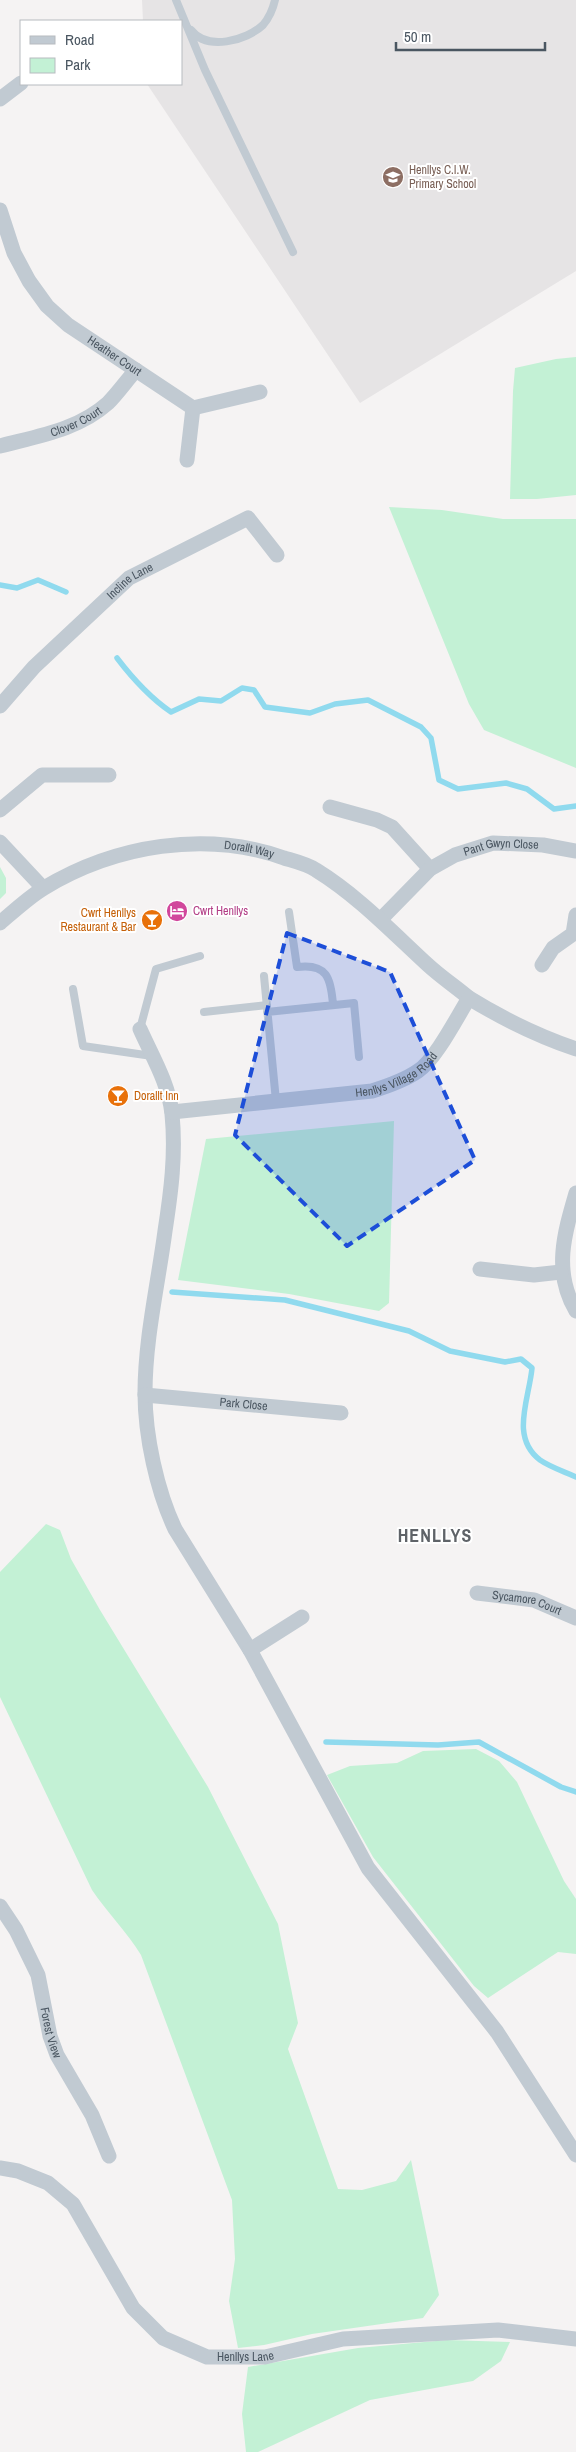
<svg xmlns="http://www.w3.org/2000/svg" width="576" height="2452" font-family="'Archivo Narrow',sans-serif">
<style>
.education{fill:#e6e4e5}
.green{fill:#c3f1d5}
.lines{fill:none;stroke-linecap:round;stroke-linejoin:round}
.stream{stroke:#90daee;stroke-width:5.5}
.lane{stroke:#c1cad2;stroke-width:8}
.street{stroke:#c1cad2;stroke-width:15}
.marked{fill:#1d4ed8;fill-opacity:0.2;stroke:#1d4ed8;stroke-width:4;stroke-dasharray:10 6;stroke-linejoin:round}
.labels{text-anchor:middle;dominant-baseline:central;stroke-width:4;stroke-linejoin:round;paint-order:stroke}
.education-label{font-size:12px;fill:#785e54;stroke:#fff;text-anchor:start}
.street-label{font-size:12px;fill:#4a5661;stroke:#fff}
.hotel-label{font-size:12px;fill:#b23c85;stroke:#fff;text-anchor:start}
.food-label{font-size:12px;fill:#c56008;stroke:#fff;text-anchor:end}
.district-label{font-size:18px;font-weight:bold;letter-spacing:1px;fill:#5f6368;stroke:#fff}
</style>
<rect width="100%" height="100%" fill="#f5f3f3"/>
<path class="education" d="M 142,0 L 576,0 L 576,271 L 360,403 L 147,84 L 181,84 L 181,21 L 143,21 Z"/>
<path class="green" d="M 576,357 L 576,495 L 537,499 L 510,499 L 513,391 L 515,368 L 556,359 Z
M 389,507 L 442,510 L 503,519 L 576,519 L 576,768 L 484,730 L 469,704 Z
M 0,867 L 6,878 L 6,893 L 0,899 Z
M 394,1121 L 389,1303 L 379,1311 L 289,1294 L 178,1280 L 206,1139 Z
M 46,1524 L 60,1530 L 71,1559 L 100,1610 L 208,1787 L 278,1924 L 298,2023 L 288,2049 L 338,2189 L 362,2190 L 396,2181 L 411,2160 L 439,2295 L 423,2318 L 312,2334 L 264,2345 L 238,2348 L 229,2301 L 235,2259 L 232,2200 L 141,1955 C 127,1932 107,1912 92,1890 L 0,1697 L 0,1572 Z
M 476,1749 L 499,1761 L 517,1782 L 564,1881 L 576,1899 L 576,1954 L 558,1952 L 488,1998 L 474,1986 L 373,1857 L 327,1775 L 350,1766 L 397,1763 L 423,1751 Z
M 447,2340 L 510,2342 L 501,2361 L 473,2381 L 370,2400 L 258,2452 L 246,2452 L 242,2414 L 248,2367 L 358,2348 Z"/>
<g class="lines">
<path class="stream" d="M 0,585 L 17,588 L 38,580 L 66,592
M 117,658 C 133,679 149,697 171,712 L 199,699 L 221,701 L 242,688 L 254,690 L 265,707 L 310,713 L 335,704 L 368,700 L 421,727 L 431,738 L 439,780 L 458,789 L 506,783 L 527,789 L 554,809 L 576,806
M 172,1292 L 285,1300 L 409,1331 L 450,1351 L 505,1362 L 521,1359 L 532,1368 C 529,1400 510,1437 540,1460 C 550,1467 565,1472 576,1477
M 326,1742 L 438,1745 L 479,1742 L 561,1787 L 576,1792"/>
<path class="lane" d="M 176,0 L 205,70 L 293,252
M 191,30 C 207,51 246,41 263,25 C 269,18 273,9 275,0
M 289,912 L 297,967 C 327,963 331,978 333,1005
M 264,976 L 276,1101
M 73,989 L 83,1046 L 152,1056
M 204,1012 L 267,1005
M 267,1012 L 354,1003 L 359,1057
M 140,1029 L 156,969 L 200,956"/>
<g class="street">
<path d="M 0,99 L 21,83"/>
<path id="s1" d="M 0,210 L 14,253 L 29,281 L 47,306 L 68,325 L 193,408 L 187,460"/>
<path d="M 193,408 L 260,392"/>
<path id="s2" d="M 0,446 C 38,436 78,430 108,403 C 118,393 127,380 136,370"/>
<path id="s3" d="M 0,706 L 34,667 L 129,578 L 248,518 L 277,555"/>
<path d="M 330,807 L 377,820 L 392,827 L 430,869"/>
<path d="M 0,810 L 42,775 L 109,775"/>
<path d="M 0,842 L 43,888"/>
<path id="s4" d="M 381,919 L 430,869 L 455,855 L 493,843 L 543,845 L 576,851"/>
<path id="s5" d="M 0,923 C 14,911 29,897 44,888 C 115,845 206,830 284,858 C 294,861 307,864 316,870 C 358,896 391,931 428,965 C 441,977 456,987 469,998"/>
<path d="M 542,965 L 553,948 L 573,934 L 576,915"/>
<path d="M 140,1029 C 152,1056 169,1084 172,1114 C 176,1154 171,1192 165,1231 C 158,1284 145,1339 145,1393 C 145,1436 157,1491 175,1529 L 250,1650 L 368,1868 L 497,2032 L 576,2155"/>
<path id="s6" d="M 172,1112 L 372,1091 C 388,1086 405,1080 418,1071 C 436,1059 457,1017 469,998 C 503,1019 538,1036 576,1049"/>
<path d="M 576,1193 C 564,1234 553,1272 576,1311"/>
<path d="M 480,1269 L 534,1275 L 561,1272"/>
<path id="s7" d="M 145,1395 L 341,1413"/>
<path id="s8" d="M 477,1593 L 534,1600 L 576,1618"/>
<path d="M 250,1650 L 302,1617"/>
<path id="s9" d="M 0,1906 L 16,1930 L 38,1975 L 50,2036 L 57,2055 L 92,2115 L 109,2156"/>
<path id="s10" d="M 0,2168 L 18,2171 L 48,2183 L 73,2204 L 133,2308 L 163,2338 L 207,2357 L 265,2357 L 343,2339 L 498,2330 L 576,2339"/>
</g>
</g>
<path class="marked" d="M 287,933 L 390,972 L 475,1160 L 347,1246 L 235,1135 Z"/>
<defs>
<g id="school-disc" transform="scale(1.125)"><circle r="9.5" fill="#8d6e63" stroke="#fff"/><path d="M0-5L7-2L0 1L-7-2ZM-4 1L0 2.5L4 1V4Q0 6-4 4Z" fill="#fff"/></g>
<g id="hotel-disc" transform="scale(1.125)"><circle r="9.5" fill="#d1479c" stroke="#fff"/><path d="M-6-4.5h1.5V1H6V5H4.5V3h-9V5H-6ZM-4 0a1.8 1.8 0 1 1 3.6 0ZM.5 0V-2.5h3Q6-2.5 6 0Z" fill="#fff"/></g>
<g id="bar-disc" transform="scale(1.125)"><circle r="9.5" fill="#e8710a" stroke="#fff"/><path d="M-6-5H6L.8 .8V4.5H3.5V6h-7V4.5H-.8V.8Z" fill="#fff"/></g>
</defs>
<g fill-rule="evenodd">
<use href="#school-disc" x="393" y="177"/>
<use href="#hotel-disc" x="177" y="911"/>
<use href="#bar-disc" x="152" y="920"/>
<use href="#bar-disc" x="118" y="1096"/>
</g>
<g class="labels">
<g class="education-label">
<text x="409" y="170">Henllys C.I.W.<tspan x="409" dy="14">Primary School</tspan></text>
</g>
<g class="street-label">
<text stroke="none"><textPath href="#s1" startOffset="192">Heather Court</textPath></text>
<text stroke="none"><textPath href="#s2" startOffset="80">Clover Court</textPath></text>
<text stroke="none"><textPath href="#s3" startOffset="181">Incline Lane</textPath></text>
<text stroke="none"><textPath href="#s5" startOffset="270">Dorallt Way</textPath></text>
<text stroke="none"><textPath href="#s4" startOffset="146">Pant Gwyn Close</textPath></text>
<text stroke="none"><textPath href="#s6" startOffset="230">Henllys Village Road</textPath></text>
<text stroke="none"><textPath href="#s7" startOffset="99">Park Close</textPath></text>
<text stroke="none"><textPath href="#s8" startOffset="51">Sycamore Court</textPath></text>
<text stroke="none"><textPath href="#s9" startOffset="138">Forest View</textPath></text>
<text stroke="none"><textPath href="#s10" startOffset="332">Henllys Lane</textPath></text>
</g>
<g class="hotel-label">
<text x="193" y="911">Cwrt Henllys</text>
</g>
<g class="food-label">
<text x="136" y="913">Cwrt Henllys<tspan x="136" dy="14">Restaurant &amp; Bar</tspan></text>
<text x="134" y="1096" text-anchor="start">Dorallt Inn</text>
</g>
<g class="district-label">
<text x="435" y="1535">HENLLYS</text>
</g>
</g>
<rect x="20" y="20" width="162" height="65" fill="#ffffff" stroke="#b7bbc0"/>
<rect x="30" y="36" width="25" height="8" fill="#c1cad2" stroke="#b7bbc0"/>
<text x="65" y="45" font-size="15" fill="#4a5661">Road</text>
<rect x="30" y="58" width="25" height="15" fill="#c3f1d5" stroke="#b7bbc0"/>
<text x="65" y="70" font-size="15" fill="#4a5661">Park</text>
<path d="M396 42v8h149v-8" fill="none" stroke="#4a5661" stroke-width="2.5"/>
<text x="404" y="42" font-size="15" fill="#4a5661" stroke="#ffffff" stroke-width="4" paint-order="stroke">50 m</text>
</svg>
